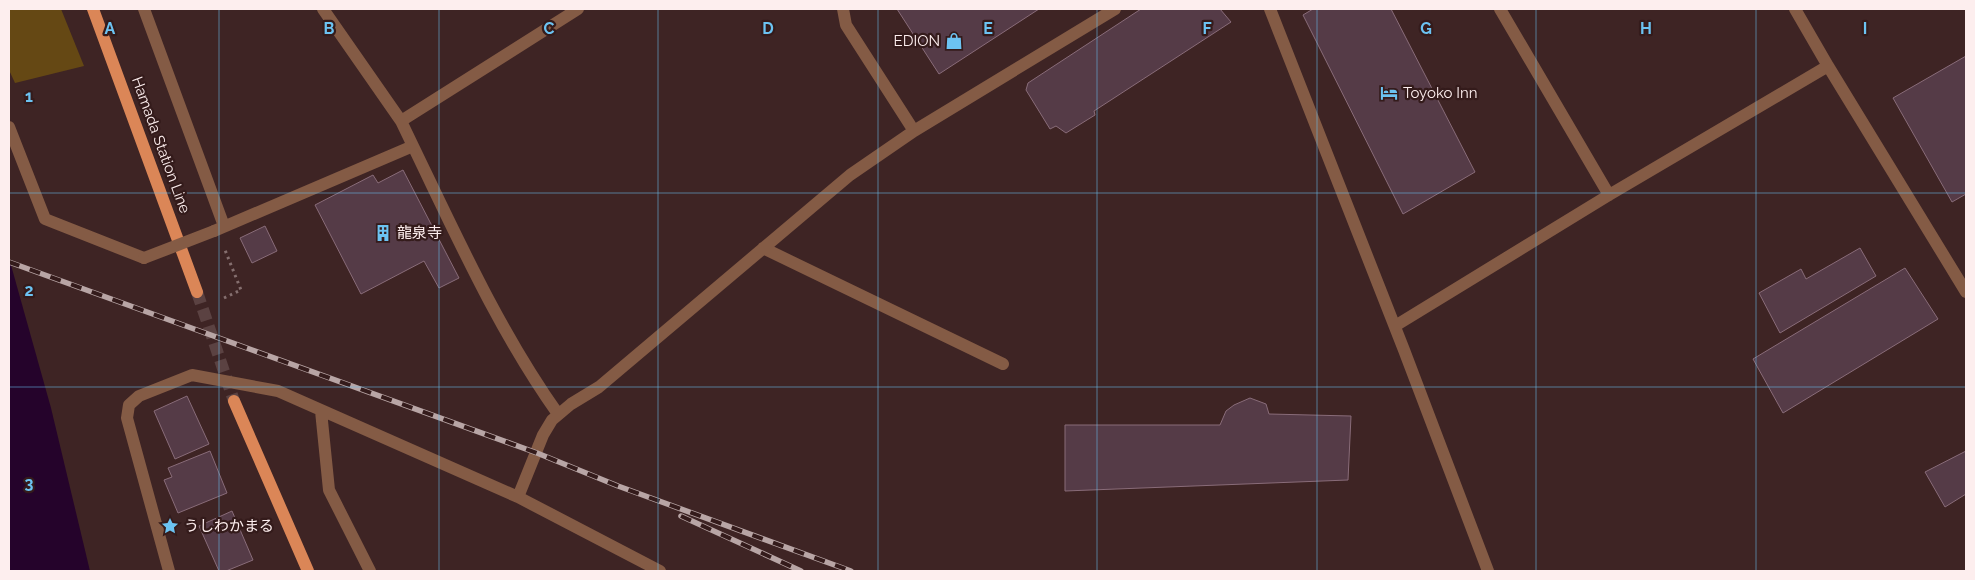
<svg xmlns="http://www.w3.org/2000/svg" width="1975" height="580" font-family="Raleway,'Noto Sans JP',sans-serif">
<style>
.green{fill:#654814}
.water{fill:#25032b}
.building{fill:#553b47;stroke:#896c79}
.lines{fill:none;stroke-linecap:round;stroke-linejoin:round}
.major-tunnel{stroke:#5b4242;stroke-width:12;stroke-dasharray:12 6;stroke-linecap:butt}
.path{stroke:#856f6f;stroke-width:3;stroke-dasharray:2.5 4;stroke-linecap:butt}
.minor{stroke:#845b45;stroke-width:12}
.major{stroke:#db8657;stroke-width:12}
.rail-casing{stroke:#b8a5a5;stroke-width:5.5}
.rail{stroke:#341b1b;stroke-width:4;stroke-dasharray:11;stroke-linecap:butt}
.minor-bridge{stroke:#845b45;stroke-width:12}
.grid{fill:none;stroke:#6cc3f2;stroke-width:1;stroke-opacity:0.55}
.labels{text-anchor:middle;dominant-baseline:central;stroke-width:4.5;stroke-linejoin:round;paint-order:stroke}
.poi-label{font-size:15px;fill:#fdeeee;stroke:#341b1b;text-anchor:start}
.street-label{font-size:15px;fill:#fdeeee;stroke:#341b1b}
.grid-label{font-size:16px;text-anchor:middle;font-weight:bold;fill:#6cc3f2;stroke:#341b1b;stroke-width:4.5;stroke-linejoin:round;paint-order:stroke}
</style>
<rect width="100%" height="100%" fill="#3e2424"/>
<path class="green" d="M 9,9 L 61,9 L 84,66 L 15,83 L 9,70 Z"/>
<path class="water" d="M 9,258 L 51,408 L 90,571 L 9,571 Z"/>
<path class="building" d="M 897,9 L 1039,9 L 939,74 Z
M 1141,9 L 1220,9 L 1231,22 L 1094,111 L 1095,115 L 1066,133 L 1056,126 L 1050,129 L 1026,90 L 1028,83 Z
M 1313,9 L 1391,9 L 1475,172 L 1403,214 L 1303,15 Z
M 1966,56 L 1966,194 L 1952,202 L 1893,98 Z
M 403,170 L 459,278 L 439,288 L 424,261 L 361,294 L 315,205 L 373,175 L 378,183 Z
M 265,226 L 277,251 L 252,263 L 240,238 Z
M 1860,248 L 1876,276 L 1780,333 L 1759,293 L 1801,269 L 1806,279 Z
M 1905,268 L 1938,319 L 1783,413 L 1753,359 Z
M 187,396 L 209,444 L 175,459 L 154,411 Z
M 1250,398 L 1266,404 L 1269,414 L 1351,416 L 1348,480 L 1065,491 L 1065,425 L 1220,425 L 1226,411 L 1234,405 Z
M 210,451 L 227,493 L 178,513 L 164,480 L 172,477 L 168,468 Z
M 1966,451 L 1966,494 L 1945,507 L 1925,472 Z
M 232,511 L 253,560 L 226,571 L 219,571 L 199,526 Z"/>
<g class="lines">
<path class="major-tunnel" d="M 197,292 L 234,401"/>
<path class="path" d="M 224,298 L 241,290 L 225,250"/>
<path class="minor" d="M 144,9 L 224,226
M 843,9 L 846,25 L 914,131
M 1270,9 L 1404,350 L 1488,571
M 1500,9 L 1609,195
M 1795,9 L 1828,66 L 1966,292
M 401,121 L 578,9
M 9,127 L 45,219 L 144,258
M 413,146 C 457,237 499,331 558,414
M 214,231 L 413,146 L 401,121 L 323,9
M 763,248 L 1003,364
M 1395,326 L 1609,195 L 1828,66
M 321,411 L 329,490 L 370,571
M 518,497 L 543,435 L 552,420 L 571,404 L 599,387 L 850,175 L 914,131 L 1115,9
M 169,571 L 127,418 L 129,405 L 139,396 L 192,375 L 278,391 L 518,497 L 660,571"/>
<path class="major" d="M 93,9 L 197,292
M 234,401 L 308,571"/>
<g class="rail-casing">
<path id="rail" d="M 9,262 L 537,453 L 618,486 L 851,571
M 681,516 L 801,571"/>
</g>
<use href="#rail" class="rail"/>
<path class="minor-bridge" d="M 144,258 L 214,231"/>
</g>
<path class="grid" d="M 219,9 L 219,571M 439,9 L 439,571M 658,9 L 658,571M 878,9 L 878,571M 1097,9 L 1097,571M 1317,9 L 1317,571M 1536,9 L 1536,571M 1756,9 L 1756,571M 9,193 L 1966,193M 9,387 L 1966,387"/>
<defs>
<g id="shop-bare" transform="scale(1.35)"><path d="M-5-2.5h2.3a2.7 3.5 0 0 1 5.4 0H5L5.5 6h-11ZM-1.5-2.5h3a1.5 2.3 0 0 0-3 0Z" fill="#6cc3f2" stroke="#341b1b" stroke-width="2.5" paint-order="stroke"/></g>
<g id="hotel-bare" transform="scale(1.35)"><path d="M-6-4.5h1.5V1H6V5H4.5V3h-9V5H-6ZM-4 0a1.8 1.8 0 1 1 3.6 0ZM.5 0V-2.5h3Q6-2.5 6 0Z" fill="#6cc3f2" stroke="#341b1b" stroke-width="2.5" paint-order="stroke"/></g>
<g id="building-bare" transform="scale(1.35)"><path d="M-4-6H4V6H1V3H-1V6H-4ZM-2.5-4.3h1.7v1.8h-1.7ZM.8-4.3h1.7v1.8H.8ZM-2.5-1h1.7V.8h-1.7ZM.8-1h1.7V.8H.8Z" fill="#6cc3f2" stroke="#341b1b" stroke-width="2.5" paint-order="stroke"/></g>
<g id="sight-bare" transform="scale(1.35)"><path d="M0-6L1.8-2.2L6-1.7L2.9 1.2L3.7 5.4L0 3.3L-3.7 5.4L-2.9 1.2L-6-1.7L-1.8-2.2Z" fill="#6cc3f2" stroke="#341b1b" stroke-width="2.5" paint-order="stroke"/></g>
</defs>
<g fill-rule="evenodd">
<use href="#shop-bare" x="954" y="41"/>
<use href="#hotel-bare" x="1389" y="93"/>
<use href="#building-bare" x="383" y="233"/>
<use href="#sight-bare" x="170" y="526"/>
</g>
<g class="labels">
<g class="poi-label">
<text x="940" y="41" text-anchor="end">EDION</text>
<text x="1403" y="93">Toyoko Inn</text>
<text x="397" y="233">龍泉寺</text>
<text x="184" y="526">うしわかまる</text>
</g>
<g class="street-label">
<text transform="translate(161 145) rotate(70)">Hamada Station Line</text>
</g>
</g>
<g class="grid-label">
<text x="110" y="34">A</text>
<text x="329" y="34">B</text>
<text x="549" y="34">C</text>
<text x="768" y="34">D</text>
<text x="988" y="34">E</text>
<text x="1207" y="34">F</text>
<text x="1426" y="34">G</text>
<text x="1646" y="34">H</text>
<text x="1865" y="34">I</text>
<text x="29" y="102">1</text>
<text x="29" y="296">2</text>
<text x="29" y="489">3</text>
</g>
<rect width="1975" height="580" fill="none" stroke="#fdeeee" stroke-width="20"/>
</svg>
